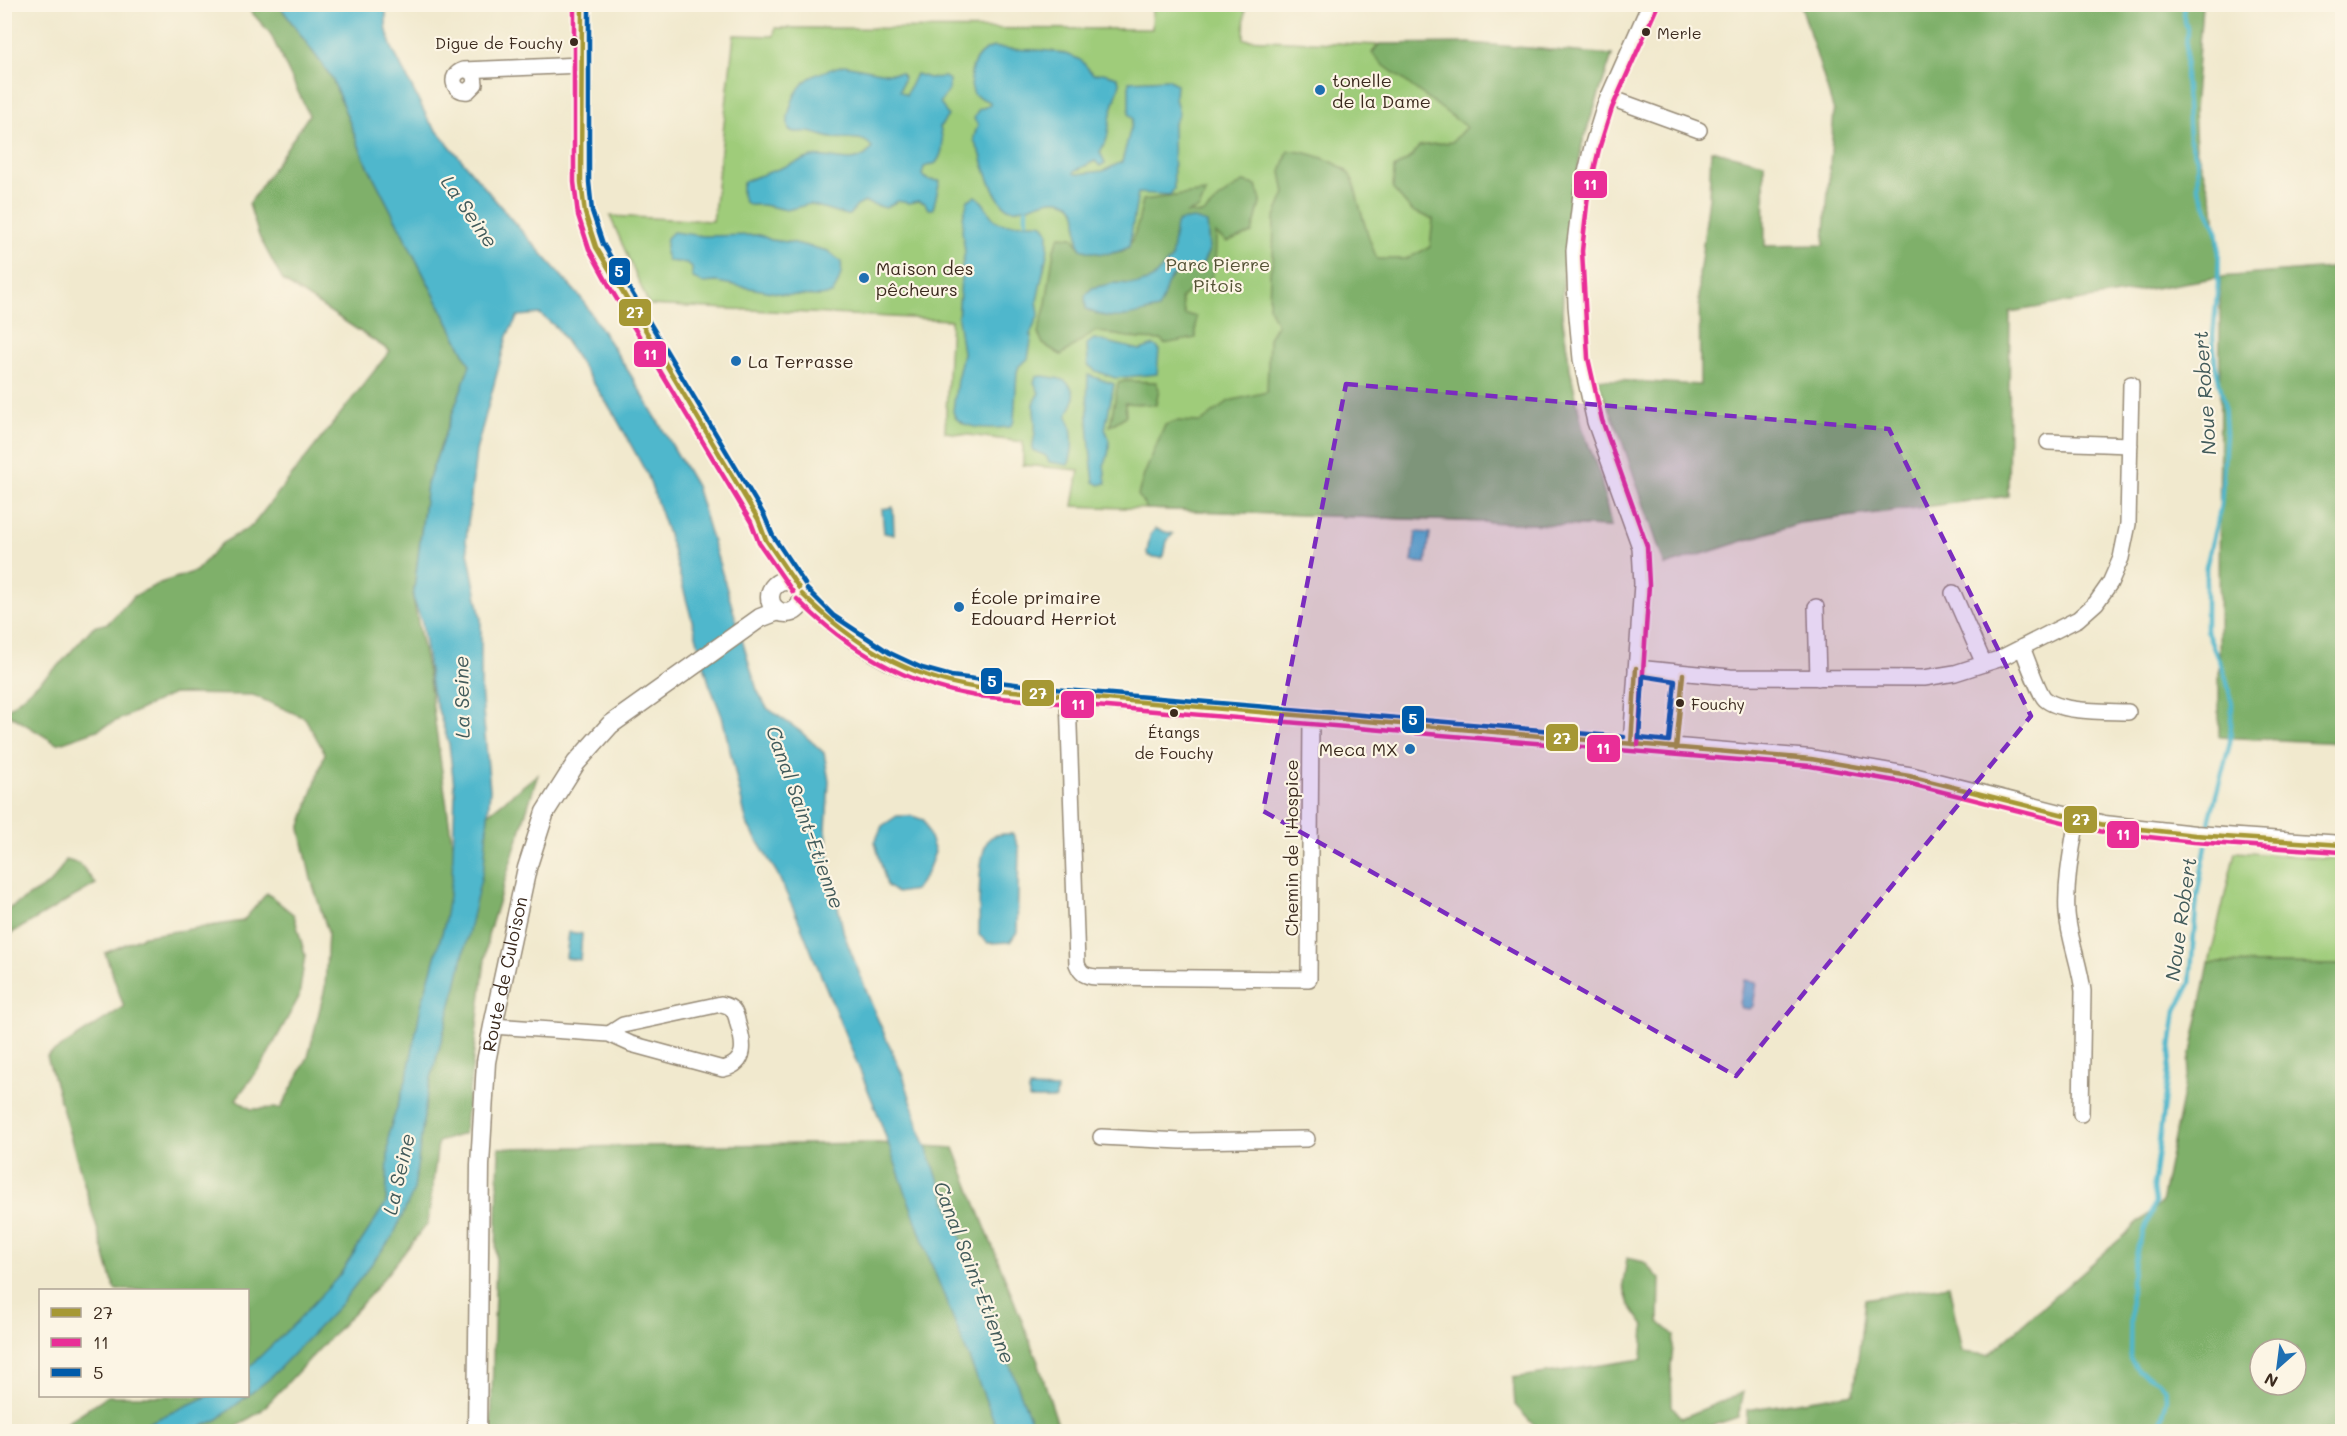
<svg xmlns="http://www.w3.org/2000/svg" width="2347" height="1436" font-family="Mali,sans-serif">
<style>
.green{fill:#9fcc7a;stroke:#6d7b4c;stroke-width:1.5}
.forest{fill:#7fb06a;stroke:#5d6d44;stroke-width:1.5;fill-rule:evenodd}
.water{fill:#4fb7cc;stroke:#457075;stroke-width:1.5}
.lines{fill:none;stroke-linecap:round;stroke-linejoin:round}
.stream{stroke:#4fb7cc;stroke-width:4.5}
.minor-casing{stroke:#968a76;stroke-width:18}
.tertiary-casing{stroke:#968a76;stroke-width:21}
.minor{stroke:#fff;stroke-width:15}
.tertiary{stroke:#fff;stroke-width:18}
.bus-1-casing{stroke:#fcf5e5;stroke-width:9}
.bus-2-casing{stroke:#fcf5e5;stroke-width:9}
.bus-3-casing{stroke:#fcf5e5;stroke-width:9}
.bus-1{stroke:#a69834;stroke-width:4.5}
.bus-2{stroke:#e92e97;stroke-width:4.5}
.bus-3{stroke:#005baa;stroke-width:4.5}
.marked{fill:#7b2cbf;fill-opacity:0.2;stroke:#7b2cbf;stroke-width:4.5;stroke-dasharray:12 8;stroke-linejoin:round}
.bus-dot{fill:#3b2a1e;stroke:#fcf5e5;stroke-width:2}
.poi-dot{fill:#1f6fb2;stroke:#fcf5e5;stroke-width:2}
.labels{text-anchor:middle;dominant-baseline:central;stroke-width:4.5;stroke-linejoin:round;paint-order:stroke}
.bus-label{font-size:16px;fill:#3b2a1e;stroke:#fcf5e5;text-anchor:start}
.poi-label{font-size:18px;fill:#3b2a1e;stroke:#fcf5e5;text-anchor:start}
.park-label{font-size:18px;fill:#545235;stroke:#fcf5e5}
.street-label{font-size:18px;fill:#3b2a1e;stroke:#fcf5e5}
.water-label{font-size:20px;font-style:italic;fill:#425b5b;stroke:#fcf5e5}
.line-badge{stroke:#fcf5e5;stroke-width:2}
.badge-label{font-size:16px;text-anchor:middle;font-weight:bold;fill:#fff}
</style>
<rect width="100%" height="100%" fill="#fcf5e5"/>
<filter id="ink" filterUnits="userSpaceOnUse"><feTurbulence type="fractalNoise" baseFrequency=".0167" numOctaves="2"/><feDisplacementMap in="SourceGraphic" scale="12" xChannelSelector="R" yChannelSelector="G"/><feConvolveMatrix kernelMatrix="1 2 1 2 8 2 1 2 1" color-interpolation-filters="sRGB"/></filter>
<filter id="wash" filterUnits="userSpaceOnUse"><feTurbulence type="fractalNoise" baseFrequency=".008" numOctaves="4" result="noise"/><feDisplacementMap in="SourceGraphic" scale="24" xChannelSelector="R" yChannelSelector="G"/><feGaussianBlur stdDeviation="1.35" result="paint"/><feColorMatrix in="noise" values="0 0 0 0 0 0 0 0 0 0 0 0 0 0 0 0 0 1.4 0 .05"/><feComposite in="paint" operator="in"/></filter>
<g filter="url(#wash)">
<rect width="100%" height="100%" fill="#f1e9ce"/>
<path class="green" d="M 1245,4 L 1244,39 L 1612,55 L 1582,144 L 1564,261 L 1562,316 L 1570,369 L 1582,427 L 1600,476 L 1611,527 L 1073,506 L 1079,470 L 1023,465 L 1023,442 L 945,432 L 951,320 L 649,305 L 610,216 L 713,221 L 734,35 L 774,36 L 775,28 L 1152,29 L 1153,5 Z
M 2235,852 L 2342,859 L 2342,965 L 2209,963 Z"/>
<path class="forest" d="M 245,5 L 279,5 L 332,78 L 363,156 L 470,365 L 427,484 L 413,598 L 428,673 L 452,842 L 538,774 L 488,935 L 464,1134 L 438,1142 L 428,1223 L 370,1295 L 261,1411 L 230,1431 L 54,1431 L 107,1396 L 248,1396 L 248,1290 L 115,1290 L 47,1056 L 124,1007 L 105,953 L 144,936 L 243,921 L 267,893 L 294,915 L 305,955 L 299,997 L 263,1063 L 236,1099 L 251,1109 L 281,1108 L 308,1057 L 325,988 L 328,932 L 311,879 L 300,829 L 325,753 L 305,718 L 253,695 L 173,694 L 97,730 L 57,744 L 5,712 L 59,665 L 93,627 L 108,623 L 134,596 L 160,583 L 196,571 L 222,543 L 252,526 L 390,351 L 283,281 L 259,236 L 249,204 L 309,115 L 270,33 Z
M 1801,5 L 2202,5 L 2194,111 L 2196,148 L 2214,206 L 2220,277 L 2342,267 L 2342,743 L 2219,737 L 2220,277 L 2010,312 L 2008,496 L 1799,523 L 1665,566 L 1619,432 L 1597,379 L 1700,385 L 1699,276 L 1709,197 L 1711,150 L 1764,163 L 1765,246 L 1824,245 L 1834,111 Z
M 1469,43 L 1612,55 L 1582,144 L 1564,261 L 1562,316 L 1570,369 L 1582,427 L 1600,476 L 1611,527 L 1147,509 L 1138,495 L 1144,475 L 1165,425 L 1177,421 L 1201,422 L 1229,401 L 1267,392 L 1269,338 L 1277,325 L 1269,307 L 1270,272 L 1273,259 L 1274,219 L 1285,193 L 1281,172 L 1288,151 C 1304,150 1343,162 1351,177 C 1355,184 1356,193 1358,200 C 1363,220 1369,240 1377,259 L 1406,259 L 1430,247 L 1433,219 L 1412,211 L 1393,189 L 1394,168 L 1412,157 L 1419,146 L 1452,142 L 1466,127 L 1382,64 L 1372,53 L 1379,44 Z
M 1243,182 L 1256,185 L 1261,200 L 1252,233 L 1227,242 L 1216,234 C 1216,254 1216,274 1205,290 L 1190,290 L 1181,298 L 1185,315 L 1196,316 L 1196,338 L 1164,344 L 1162,340 L 1138,339 L 1095,331 L 1061,355 L 1043,344 L 1038,333 L 1046,304 L 1054,249 L 1060,236 L 1073,237 L 1080,248 C 1091,248 1112,253 1122,251 C 1135,248 1140,212 1143,200 L 1206,192 L 1199,209 L 1186,213 L 1203,214 L 1222,196 Z
M 1125,381 L 1156,382 L 1159,389 L 1156,405 L 1125,403 L 1126,416 L 1110,426 L 1118,383 Z
M 66,860 L 80,864 L 96,884 L 5,937 L 5,911 L 52,882 Z
M 2209,963 L 2342,965 L 2342,1431 L 1746,1431 L 1747,1410 L 1854,1393 L 1865,1299 L 1949,1285 L 1962,1352 L 1988,1355 L 2161,1203 ZM 2260,1349 L 2296,1349 L 2296,1385 L 2260,1385 Z
M 877,1143 L 954,1148 L 1038,1362 L 1060,1431 L 491,1432 L 499,1148 Z
M 1627,1258 L 1644,1262 L 1660,1279 L 1659,1322 L 1674,1335 L 1671,1367 L 1672,1406 L 1682,1418 L 1744,1392 L 1738,1417 L 1711,1426 L 1683,1431 L 1539,1431 L 1515,1405 L 1513,1378 L 1642,1359 L 1644,1326 L 1629,1305 L 1623,1285 Z"/>
<path class="water" d="M 279,5 L 386,5 L 386,27 L 391,46 L 429,121 L 511,219 L 581,298 L 632,377 L 696,486 L 757,690 L 767,708 L 800,731 L 824,753 L 829,781 L 826,829 L 830,871 L 844,934 L 875,1013 L 904,1078 L 921,1134 L 1035,1431 L 998,1431 L 929,1258 L 877,1112 L 798,919 L 777,873 L 747,824 L 722,716 L 709,683 L 671,543 L 648,476 L 614,414 L 557,328 L 540,314 L 518,316 L 507,336 L 476,451 L 466,541 L 481,619 L 481,689 L 490,790 L 484,866 L 456,986 L 427,1094 L 414,1190 L 393,1236 L 340,1305 L 269,1379 L 218,1419 L 193,1431 L 128,1432 L 208,1396 L 248,1396 L 248,1368 L 296,1322 L 339,1276 L 386,1203 L 389,1132 L 407,1077 L 421,1006 L 444,926 L 452,877 L 455,794 L 449,744 L 432,691 L 422,623 L 413,598 L 427,484 L 470,365 L 363,156 L 332,78 Z
M 994,47 C 1024,53 1052,45 1080,60 C 1086,64 1088,70 1093,74 L 1103,73 L 1117,77 L 1120,83 L 1111,114 L 1107,139 L 1100,152 L 1105,163 L 1100,166 L 1095,161 L 1075,171 L 1074,173 L 1077,174 L 1103,171 L 1122,162 L 1133,119 L 1129,114 L 1129,81 L 1168,79 L 1176,84 L 1175,98 L 1179,114 L 1173,125 L 1174,189 L 1170,195 L 1138,193 L 1129,247 C 1113,256 1098,255 1081,249 C 1073,237 1083,211 1069,203 C 1048,192 1031,212 1011,209 C 997,207 984,168 981,155 C 979,149 974,145 974,138 C 974,134 977,129 978,125 L 974,119 L 978,110 L 990,105 L 990,102 L 974,95 C 966,75 973,52 994,47 Z
M 844,65 L 886,73 L 901,73 L 904,77 L 900,91 L 906,95 L 916,74 L 929,78 L 945,77 L 949,80 L 949,90 L 940,102 L 948,116 L 940,127 C 943,140 945,151 936,163 L 924,167 L 922,175 L 928,180 L 940,181 L 933,209 L 928,209 L 925,203 L 918,201 L 910,203 L 897,201 L 886,208 L 865,202 L 857,206 L 849,215 L 846,215 L 810,204 L 787,210 L 763,205 L 749,205 L 745,202 L 742,195 L 742,185 L 745,181 L 811,157 C 832,153 856,171 872,148 C 865,134 845,140 832,138 C 824,137 816,133 808,132 C 800,131 796,134 789,130 C 786,120 789,112 792,102 C 802,75 819,73 844,65 Z
M 975,196 C 986,201 987,214 996,221 C 1006,228 1029,220 1043,224 L 1048,232 L 1048,249 L 1037,301 L 1039,314 L 1030,335 L 1032,336 L 1028,359 L 1019,366 L 1017,372 L 1014,421 L 1010,427 C 995,428 957,432 953,411 L 957,380 L 963,353 L 958,318 L 962,265 L 965,252 L 962,231 L 963,217 L 968,200 Z
M 1194,219 L 1207,223 L 1209,250 L 1201,267 C 1183,270 1170,271 1165,291 C 1163,298 1162,303 1158,309 C 1129,315 1114,324 1086,309 L 1085,296 L 1092,288 L 1114,283 L 1138,284 L 1152,279 L 1171,259 L 1176,224 L 1179,221 Z
M 673,232 L 703,236 L 760,235 L 771,240 L 795,243 L 828,251 L 841,262 C 843,273 838,285 832,294 L 820,296 L 788,295 L 717,282 L 702,283 L 692,277 L 692,267 L 687,263 L 668,261 L 665,253 L 667,238 Z
M 1094,339 L 1140,350 L 1154,345 L 1159,349 L 1157,374 L 1115,378 L 1096,371 L 1088,365 L 1087,344 Z
M 1088,375 L 1114,384 L 1105,429 C 1111,439 1110,455 1104,465 L 1106,483 L 1100,485 L 1094,482 C 1089,446 1086,411 1088,375 Z
M 1042,376 C 1057,378 1073,378 1074,398 C 1074,404 1068,410 1067,417 C 1074,428 1074,453 1068,465 L 1049,462 L 1046,456 L 1033,450 C 1032,442 1035,438 1035,431 C 1037,417 1029,406 1039,393 L 1034,382 L 1036,377 Z
M 893,507 L 894,535 L 884,533 L 882,509 Z
M 1155,529 L 1173,534 L 1167,541 L 1164,556 L 1161,558 L 1149,556 L 1147,553 L 1150,535 Z
M 1416,532 L 1430,533 L 1426,563 L 1412,562 Z
M 897,816 L 912,816 L 924,820 L 935,852 L 927,873 L 915,890 L 897,893 L 887,886 L 875,842 L 882,826 Z
M 1013,834 L 1019,848 L 1017,932 L 1010,942 L 988,943 L 979,935 C 980,913 976,852 990,838 C 996,833 1006,834 1013,834 Z
M 569,932 L 582,934 L 580,960 L 566,958 Z
M 1744,980 L 1757,982 L 1753,1006 L 1750,1009 L 1742,1008 L 1740,1004 Z
M 1029,1088 L 1057,1089 L 1056,1099 L 1029,1099 Z"/>
<g class="lines">
<path class="stream" d="M 2184,4 L 2183,15 L 2187,28 L 2185,76 L 2189,138 L 2197,159 L 2198,188 L 2217,231 L 2219,244 L 2218,285 L 2213,336 L 2215,364 L 2224,402 L 2226,434 L 2221,505 L 2206,567 L 2206,630 L 2226,678 L 2232,704 L 2230,743 L 2210,818 L 2208,833
M 1026,209 L 1026,221
M 2158,1432 L 2167,1399 L 2164,1388 L 2158,1381 L 2138,1370 L 2130,1359 L 2131,1281 L 2138,1246 L 2155,1203 L 2153,1188 L 2176,1010 L 2190,983 L 2197,896 L 2207,841"/>
</g>
</g>
<g filter="url(#ink)">
<g class="lines">
<g class="minor-casing">
<path id="minor" d="M 468,70 L 474,75 L 475,84 L 468,91 C 453,93 448,75 463,70 L 581,65
M 1608,97 L 1699,130
M 2048,442 L 2130,445
M 1953,593 L 1984,664
M 1816,607 L 1818,678
M 2022,647 C 2026,657 2039,694 2045,699 C 2061,713 2107,711 2128,712
M 1636,668 L 1730,677 L 1924,678 L 1955,673 L 1999,659 L 2050,633 L 2078,619 L 2096,603 L 2110,583 L 2121,558 L 2128,524 L 2131,384
M 1068,697 L 1077,964 C 1081,974 1085,976 1096,977 L 1309,979 L 1311,717
M 1631,744 L 1642,584 L 1640,547 L 1595,422 L 1581,359 L 1576,305 L 1574,251 L 1581,194 L 1592,147 L 1605,105 L 1650,4
M 2077,819 C 2072,849 2065,882 2067,913 C 2069,939 2080,965 2083,991 L 2081,1114
M 493,1026 L 609,1034 L 631,1044 L 723,1069 C 748,1063 744,1043 738,1024 C 737,1019 736,1014 733,1010 C 730,1006 726,1005 721,1004 L 623,1025 L 609,1034
M 1101,1137 L 1181,1141 L 1307,1139"/>
</g>
<g class="tertiary-casing">
<g id="tertiary">
<path d="M 582,4 L 581,182 L 585,213 L 596,247 L 618,287 L 758,519 L 766,540 L 799,588"/>
<circle cx="786" cy="597" r="16"/>
<path d="M 802,594 C 842,636 892,670 949,683 C 987,692 1026,693 1063,697 L 1811,759 L 1909,776 L 2104,825 L 2195,835 L 2342,845"/>
<path id="s1" d="M 477,1432 L 480,1165 L 486,1062 L 494,1021 L 527,868 L 545,812 L 576,763 L 610,725 L 760,618 L 778,611"/>
</g>
</g>
<use href="#minor" class="minor"/>
<use href="#tertiary" class="tertiary"/>
<g class="bus-1-casing">
<path id="bus-1" d="M 582,4 L 581,182 L 585,213 L 596,247 L 758,519 L 766,540 L 799,588
M 802,594 C 852,644 907,677 978,688 L 1811,759 L 1909,776 L 2104,825 L 2195,835 L 2342,845
M 1631,744 L 1636,668
M 1676,749 L 1683,674"/>
</g>
<g class="bus-2-casing">
<path id="bus-2" d="M 574,4 L 574,182 L 578,215 L 589,249 L 612,291 L 751,522 L 759,543 L 793,592
M 797,599 C 848,650 905,684 976,696 L 1810,766 L 1907,783 L 2103,832 L 2194,842 L 2341,852
M 1638,745 L 1649,585 L 1647,546 L 1602,420 L 1588,358 L 1582,251 L 1588,195 L 1599,149 L 1612,108 L 1657,7"/>
</g>
<g class="bus-3-casing">
<path id="bus-3" d="M 589,4 L 589,182 L 592,211 L 603,244 L 764,515 L 773,536 L 805,584
M 807,589 L 834,616 L 890,653 L 922,668 L 951,676 L 1064,690 L 1624,737
M 1643,676 L 1675,681 L 1669,741 L 1639,738 Z"/>
</g>
<use href="#bus-1" class="bus-1"/>
<use href="#bus-2" class="bus-2"/>
<use href="#bus-3" class="bus-3"/>
</g>
</g>
<path class="marked" d="M 1346,384 L 1889,429 L 2031,716 L 1736,1076 L 1263,811 Z"/>
<g class="bus-dot">
<circle cx="1646" cy="32" r="5"/>
<circle cx="574" cy="42" r="5"/>
<circle cx="1680" cy="703" r="5"/>
<circle cx="1174" cy="713" r="5"/>
</g>
<g class="poi-dot">
<circle cx="1320" cy="90" r="6"/>
<circle cx="864" cy="278" r="6"/>
<circle cx="736" cy="361" r="6"/>
<circle cx="959" cy="607" r="6"/>
<circle cx="1410" cy="749" r="6"/>
</g>
<g class="labels">
<g class="bus-label">
<text x="1657" y="32">Merle</text>
<text x="563" y="42" text-anchor="end">Digue de Fouchy</text>
<text x="1691" y="703">Fouchy</text>
<text x="1174" y="731" text-anchor="middle">Étangs<tspan x="1174" dy="21">de Fouchy</tspan></text>
</g>
<g class="poi-label">
<text x="1332" y="80">tonelle<tspan x="1332" dy="21">de la Dame</tspan></text>
<text x="876" y="268">Maison des<tspan x="876" dy="21">pêcheurs</tspan></text>
<text x="748" y="361">La Terrasse</text>
<text x="971" y="597">École primaire<tspan x="971" dy="21">Edouard Herriot</tspan></text>
<text x="1398" y="749" text-anchor="end">Meca MX</text>
</g>
<g class="park-label">
<text x="1218" y="264">Parc Pierre<tspan x="1218" dy="21">Pitois</tspan></text>
</g>
<g class="street-label">
<text transform="translate(1291 848) rotate(-90)">Chemin de l'Hospice</text>
<text stroke="none"><textPath href="#s1" startOffset="460">Route de Culoison</textPath></text>
</g>
<g class="water-label">
<text transform="translate(470 211) rotate(55)">La Seine</text>
<text transform="translate(2204 393) rotate(-94)">Noue Robert</text>
<text transform="translate(461 697) rotate(-91)">La Seine</text>
<text transform="translate(806 817) rotate(70)">Canal Saint-Etienne</text>
<text transform="translate(2180 919) rotate(-82)">Noue Robert</text>
<text transform="translate(398 1174) rotate(-77)">La Seine</text>
<text transform="translate(975 1272) rotate(69)">Canal Saint-Etienne</text>
</g>
</g>
<g class="line-badge">
<rect x="1573" y="170" width="35" height="29" rx="6" fill="#e92e97"/>
<rect x="608" y="257" width="23" height="29" rx="6" fill="#005baa"/>
<rect x="618" y="298" width="34" height="29" rx="6" fill="#a69834"/>
<rect x="633" y="340" width="34" height="28" rx="6" fill="#e92e97"/>
<rect x="980" y="667" width="23" height="28" rx="6" fill="#005baa"/>
<rect x="1021" y="679" width="34" height="28" rx="6" fill="#a69834"/>
<rect x="1060" y="690" width="35" height="29" rx="6" fill="#e92e97"/>
<rect x="1401" y="705" width="24" height="29" rx="6" fill="#005baa"/>
<rect x="1545" y="723" width="34" height="29" rx="6" fill="#a69834"/>
<rect x="1586" y="734" width="35" height="29" rx="6" fill="#e92e97"/>
<rect x="2063" y="805" width="35" height="29" rx="6" fill="#a69834"/>
<rect x="2106" y="820" width="34" height="29" rx="6" fill="#e92e97"/>
</g>
<g class="badge-label">
<text x="1590" y="190">11</text>
<text x="619" y="277">5</text>
<text x="635" y="318">27</text>
<text x="650" y="360">11</text>
<text x="992" y="687">5</text>
<text x="1038" y="699">27</text>
<text x="1078" y="710">11</text>
<text x="1413" y="725">5</text>
<text x="1562" y="744">27</text>
<text x="1603" y="754">11</text>
<text x="2081" y="825">27</text>
<text x="2123" y="840">11</text>
</g>
<rect width="2347" height="1436" fill="none" stroke="#fcf5e5" stroke-width="24"/>
<rect x="39" y="1289" width="210" height="108" fill="#fcf5e5" stroke="#afa495" stroke-width="1.5"/>
<rect x="51" y="1308" width="30" height="9" fill="#a69834" stroke="#afa495" stroke-width="1.5"/>
<text x="93" y="1319" font-size="18" fill="#3b2a1e">27</text>
<rect x="51" y="1338" width="30" height="9" fill="#e92e97" stroke="#afa495" stroke-width="1.5"/>
<text x="93" y="1349" font-size="18" fill="#3b2a1e">11</text>
<rect x="51" y="1368" width="30" height="9" fill="#005baa" stroke="#afa495" stroke-width="1.5"/>
<text x="93" y="1379" font-size="18" fill="#3b2a1e">5</text>
<g transform="translate(2278 1367) rotate(208)"><circle r="28" fill="#fcf5e5" stroke="#afa495" stroke-width="1.5"/>
<path d="M0-4.5L10 22L0 15L-10 22Z" fill="#1f6fb2"/>
<text y="-9" font-size="16" font-weight="bold" text-anchor="middle" fill="#3b2a1e">N</text>
</g>
</svg>
